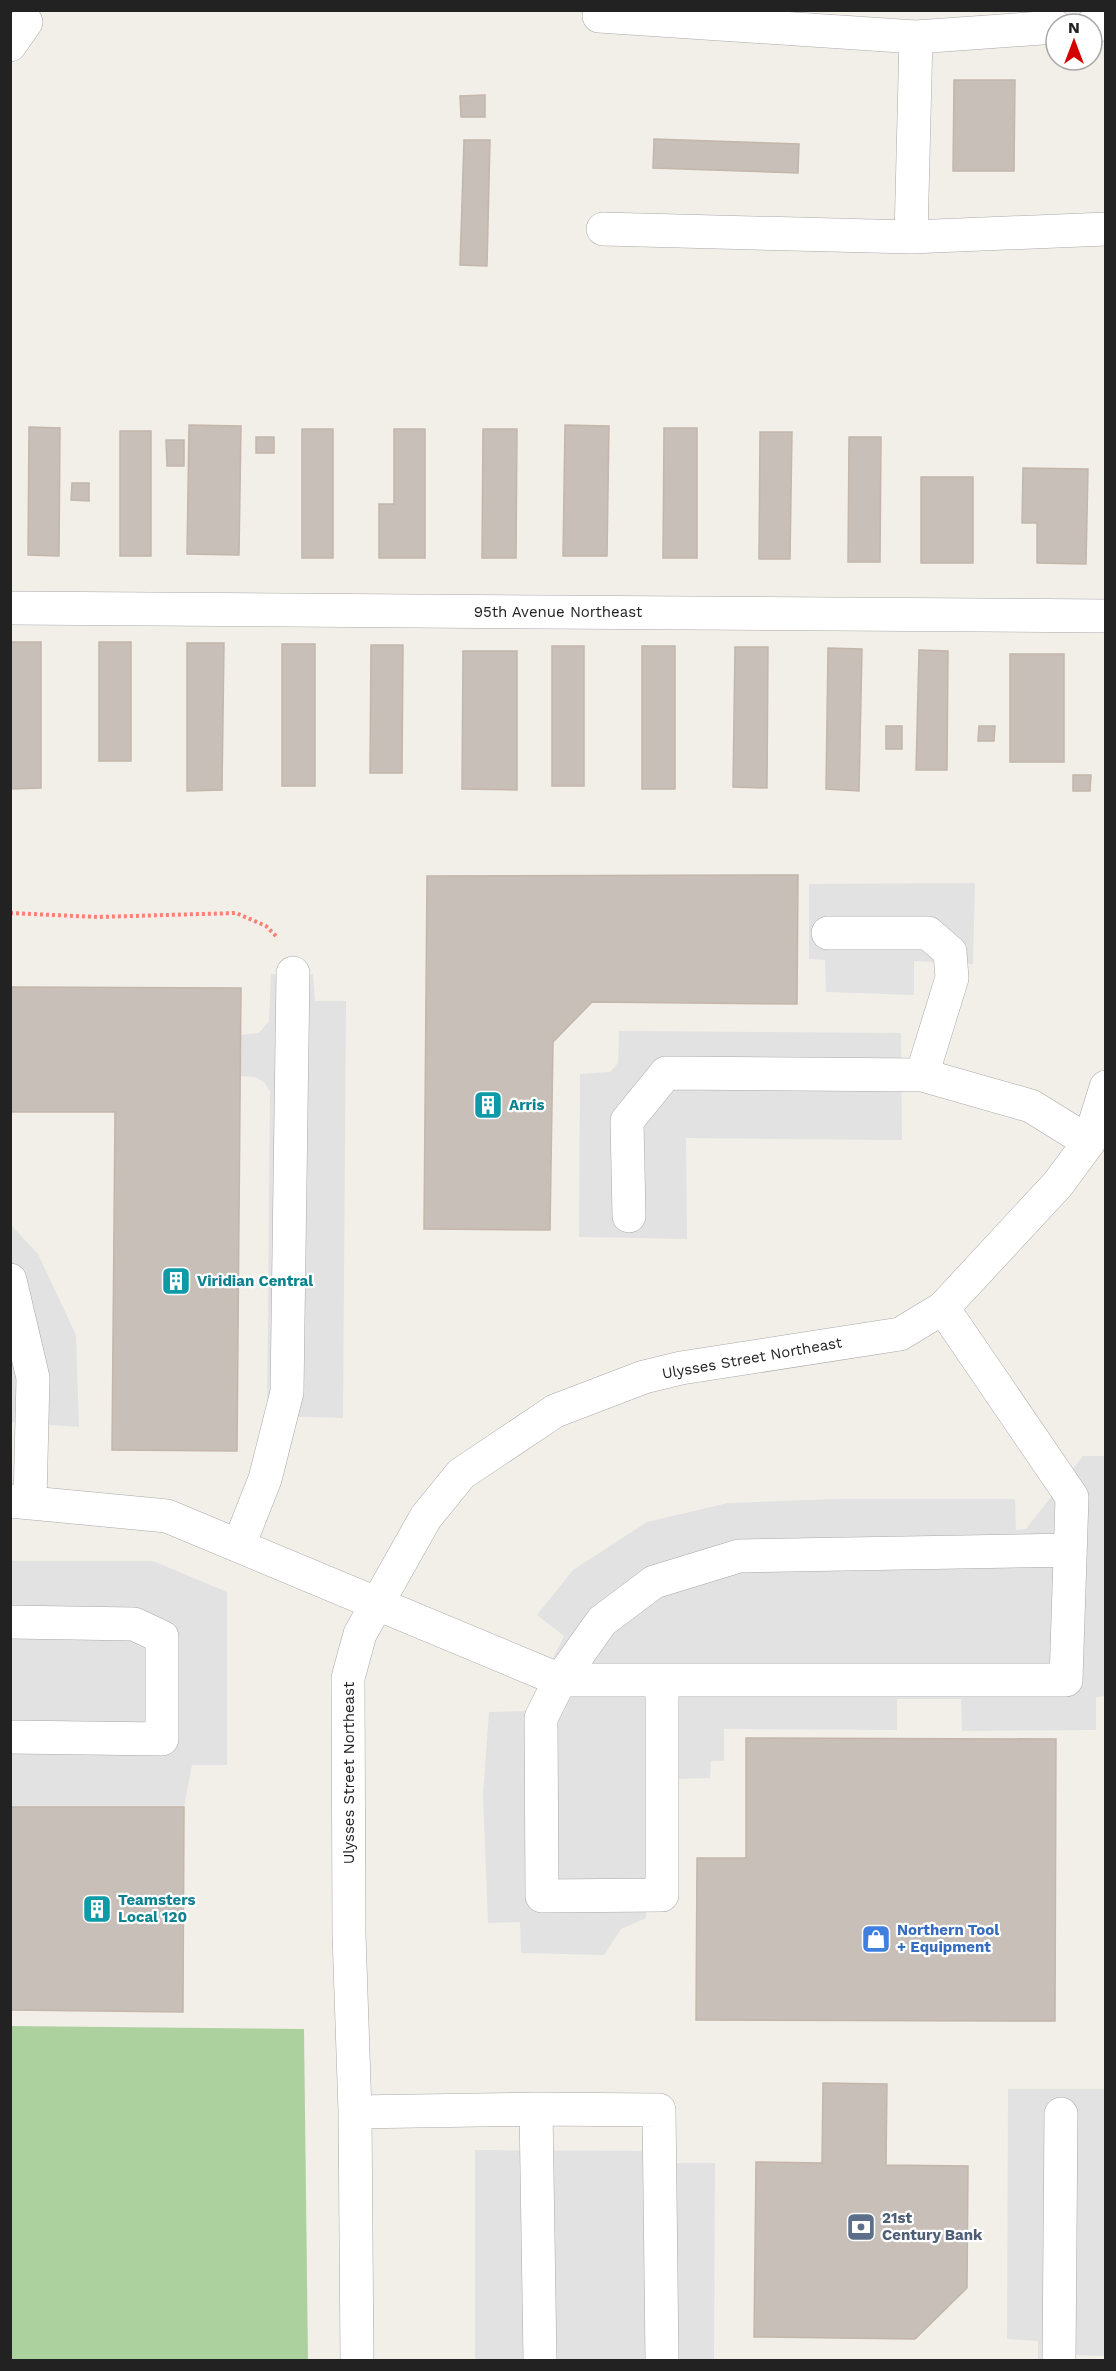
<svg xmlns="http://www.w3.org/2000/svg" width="1116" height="2371" font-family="'Work Sans',sans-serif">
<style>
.forest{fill:#add19e}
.parking{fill:#e2e2e2}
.building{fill:#c7bfb8;stroke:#c4b6ab;stroke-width:1.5}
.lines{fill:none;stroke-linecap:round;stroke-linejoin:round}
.minor-casing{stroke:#a9a9a9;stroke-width:34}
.path{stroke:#fa8072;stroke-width:4;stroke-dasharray:3 3;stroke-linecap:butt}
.minor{stroke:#fff;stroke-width:33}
.labels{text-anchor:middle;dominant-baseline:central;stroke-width:4.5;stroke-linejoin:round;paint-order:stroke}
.street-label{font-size:15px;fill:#222;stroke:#fff}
.culture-label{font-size:15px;font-weight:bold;fill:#0d838f;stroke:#fff;text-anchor:start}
.shop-label{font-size:15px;font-weight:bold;fill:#366cbe;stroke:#fff;text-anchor:start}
.service-label{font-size:15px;font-weight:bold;fill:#4e5e75;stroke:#fff;text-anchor:start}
</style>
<rect width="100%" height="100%" fill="#f2efe9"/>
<path class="forest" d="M 11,2026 L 304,2029 L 308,2360 L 11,2360 Z"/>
<path class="parking" d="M 975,883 L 973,964 L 914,961 L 914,995 L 826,992 L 825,960 L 809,959 L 809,884 Z
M 271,974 L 313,974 L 315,1001 L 346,1001 L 343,1418 L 267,1416 L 270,1091 L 264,1082 L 255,1077 L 240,1076 L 241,1035 L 259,1033 L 269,1021 Z
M 619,1031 L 901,1033 L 902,1140 L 686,1138 L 687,1239 L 579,1237 L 580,1074 L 610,1072 L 614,1068 L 618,1063 Z
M 10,1224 L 38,1254 L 76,1335 L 79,1427 L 11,1422 Z
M 1083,1456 L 1105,1456 L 1106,1696 L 1096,1697 L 1096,1730 L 962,1731 L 961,1699 L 897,1699 L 897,1730 L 724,1729 L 724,1761 L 711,1761 L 710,1778 L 675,1779 L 646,1905 L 646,1918 L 621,1929 L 604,1955 L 521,1953 L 520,1922 L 488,1923 L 483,1796 L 489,1712 L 527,1711 L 564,1636 L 537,1615 L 573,1570 L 647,1522 L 728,1503 L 836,1499 L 1015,1499 L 1016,1530 L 1026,1529 Z
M 11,1561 L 153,1561 L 227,1592 L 227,1765 L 192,1765 L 184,1807 L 11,1807 Z
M 1008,2089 L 1105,2089 L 1105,2356 L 1076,2355 L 1075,2360 L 1038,2360 L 1038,2341 L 1007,2339 Z
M 475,2150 L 676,2151 L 676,2163 L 715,2163 L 714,2360 L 475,2360 Z"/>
<path class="building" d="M 954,80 L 1015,80 L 1014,171 L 953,171 Z
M 485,95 L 485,117 L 461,117 L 460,96 Z
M 654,139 L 799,144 L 798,173 L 653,168 Z
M 464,140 L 490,140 L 487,266 L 460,265 Z
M 189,425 L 241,426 L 239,555 L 187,554 Z
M 565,425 L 609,426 L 607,556 L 563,556 Z
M 29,427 L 60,428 L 59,556 L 28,555 Z
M 664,428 L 697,428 L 697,558 L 663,558 Z
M 302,429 L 333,429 L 333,558 L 302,558 Z
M 394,429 L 425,429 L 425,558 L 379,558 L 379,504 L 394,504 Z
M 483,429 L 517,429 L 516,558 L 482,558 Z
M 120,431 L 151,431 L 151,556 L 120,556 Z
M 760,432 L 792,432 L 790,559 L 759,559 Z
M 256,437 L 274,437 L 274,453 L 256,453 Z
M 849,437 L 881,437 L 880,562 L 848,562 Z
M 166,440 L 184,440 L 184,466 L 167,466 Z
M 1023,468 L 1088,469 L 1086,564 L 1037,563 L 1037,523 L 1022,523 Z
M 921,477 L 973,477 L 973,563 L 921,563 Z
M 72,483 L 89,483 L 89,501 L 71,500 Z
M 10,642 L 41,642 L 41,788 L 10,789 Z
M 99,642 L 131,642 L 131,761 L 99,761 Z
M 187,643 L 224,643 L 222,790 L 187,791 Z
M 282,644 L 315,644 L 315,786 L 282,786 Z
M 371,645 L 403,645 L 402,773 L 370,773 Z
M 552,646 L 584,646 L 584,786 L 552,786 Z
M 642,646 L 675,646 L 675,789 L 642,789 Z
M 735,647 L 768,647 L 767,788 L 733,787 Z
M 828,648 L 862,649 L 859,791 L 826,789 Z
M 919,650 L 948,651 L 947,770 L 916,770 Z
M 463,651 L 517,651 L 517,790 L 462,789 Z
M 1010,654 L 1064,654 L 1064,762 L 1010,762 Z
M 886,726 L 902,726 L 902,749 L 886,749 Z
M 979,726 L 995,726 L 994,741 L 978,741 Z
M 1073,775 L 1091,775 L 1090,791 L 1073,791 Z
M 798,875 L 797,1004 L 592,1002 L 553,1042 L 550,1230 L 424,1229 L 427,876 Z
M 10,987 L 241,988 L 237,1451 L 112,1450 L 115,1112 L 10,1112 Z
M 746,1738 L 1056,1739 L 1055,2021 L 696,2020 L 697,1858 L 746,1858 Z
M 10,1807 L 184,1807 L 183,2012 L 10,2010 Z
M 823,2083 L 887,2084 L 886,2165 L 968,2166 L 967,2288 L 915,2339 L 754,2337 L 756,2162 L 822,2163 Z"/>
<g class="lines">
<g class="minor-casing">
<path id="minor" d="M 599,16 L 916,37
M 1092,25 L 1106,24
M 1056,27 L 916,37 L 911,237 L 1106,229
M 10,45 L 26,22
M 603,229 L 911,237
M 10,608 L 1106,616
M 828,933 L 928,933 L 950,952 L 952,978 L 922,1075
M 629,1216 L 627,1121 L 666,1073 L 922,1075 L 1031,1106 L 1089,1142
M 10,1280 L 33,1378 L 30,1501
M 10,1501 L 167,1516 L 560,1680 L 1066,1680 L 1072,1497 L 943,1308
M 239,1545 L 265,1479 L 287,1392 L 293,973
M 10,1622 L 134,1624 L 162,1637 L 162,1739 L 10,1737
M 662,1680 L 662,1895 L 542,1896 L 541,1718 L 560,1680 L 602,1621 L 654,1582 L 739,1556 L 1070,1550
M 536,2109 L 659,2110 L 662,2360
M 355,2112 L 536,2109 L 540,2360
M 357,2360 L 355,2112 L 349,1934 L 348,1678 L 360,1634 L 426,1517 L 461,1474 L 555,1411 L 644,1377 L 681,1368 L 900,1334 L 943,1308 L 1058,1184 L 1089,1142 L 1106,1087
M 1059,2360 L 1061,2114"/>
</g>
<path class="path" d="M 10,913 L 97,917 L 236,913 L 266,926 L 278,938"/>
<use href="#minor" class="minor"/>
</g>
<defs>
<g id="building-square" transform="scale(1.5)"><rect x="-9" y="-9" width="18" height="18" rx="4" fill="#0f9aa8" stroke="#fff"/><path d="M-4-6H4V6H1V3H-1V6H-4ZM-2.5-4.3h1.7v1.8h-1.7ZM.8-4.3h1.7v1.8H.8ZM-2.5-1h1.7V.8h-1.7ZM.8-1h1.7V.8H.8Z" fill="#fff"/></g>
<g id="shop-square" transform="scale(1.5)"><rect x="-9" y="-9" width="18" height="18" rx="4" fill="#3f7fe0" stroke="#fff"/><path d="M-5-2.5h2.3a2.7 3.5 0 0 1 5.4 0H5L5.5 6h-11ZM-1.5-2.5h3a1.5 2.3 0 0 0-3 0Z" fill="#fff"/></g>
<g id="bank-square" transform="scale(1.5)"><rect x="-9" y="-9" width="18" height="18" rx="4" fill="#5c6f8a" stroke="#fff"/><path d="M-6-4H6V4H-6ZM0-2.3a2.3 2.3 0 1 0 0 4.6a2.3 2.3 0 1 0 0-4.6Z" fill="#fff"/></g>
</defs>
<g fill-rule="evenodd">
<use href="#building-square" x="488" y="1105"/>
<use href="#building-square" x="176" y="1281"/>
<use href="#building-square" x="97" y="1909"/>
<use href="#shop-square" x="876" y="1939"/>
<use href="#bank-square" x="861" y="2227"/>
</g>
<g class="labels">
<g class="street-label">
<text x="558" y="612">95th Avenue Northeast</text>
<text transform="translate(752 1358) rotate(-10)">Ulysses Street Northeast</text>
<text transform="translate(349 1773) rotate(-90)">Ulysses Street Northeast</text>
</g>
<g class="culture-label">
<text x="509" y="1105">Arris</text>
<text x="197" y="1281">Viridian Central</text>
<text x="118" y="1900">Teamsters<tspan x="118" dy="17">Local 120</tspan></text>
</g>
<g class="shop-label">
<text x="897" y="1930">Northern Tool<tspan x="897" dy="17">+ Equipment</tspan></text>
</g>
<g class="service-label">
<text x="882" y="2218">21st<tspan x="882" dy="17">Century Bank</tspan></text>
</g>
</g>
<rect width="1116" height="2371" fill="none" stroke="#222222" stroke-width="24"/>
<g transform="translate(1074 42)"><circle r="28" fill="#ffffff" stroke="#a7a7a7" stroke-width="1.5"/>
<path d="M0-4.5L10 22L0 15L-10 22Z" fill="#d40000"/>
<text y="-9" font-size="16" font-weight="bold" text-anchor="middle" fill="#222222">N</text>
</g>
</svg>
